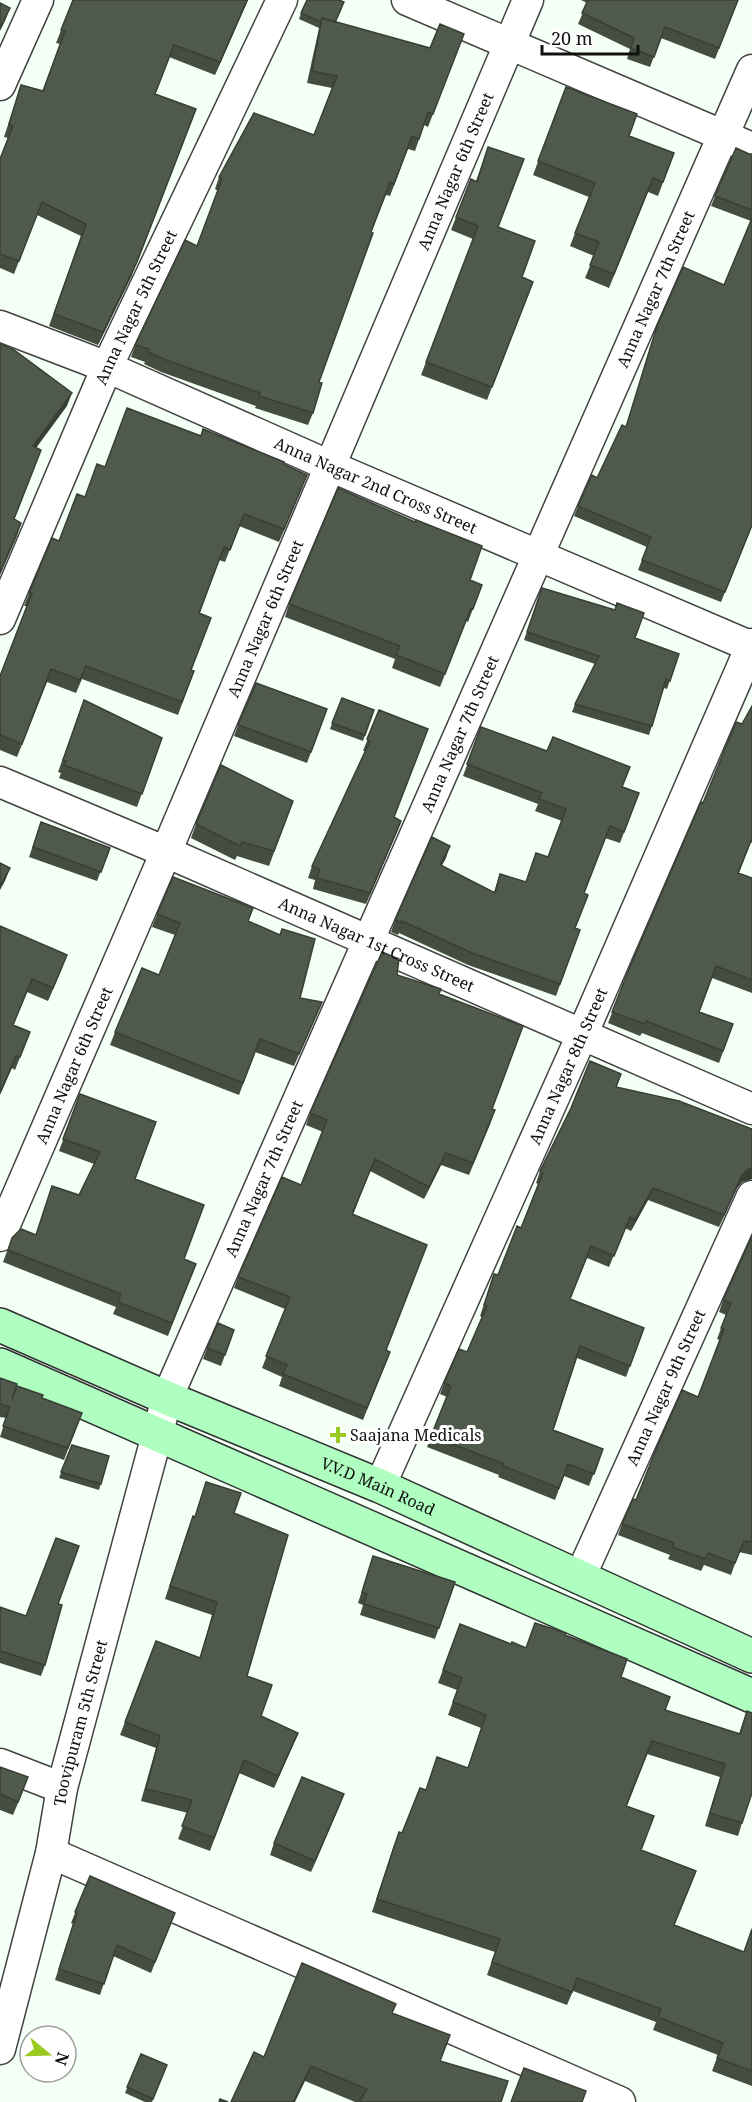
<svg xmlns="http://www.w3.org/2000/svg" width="752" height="2102" font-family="'Noto Serif',serif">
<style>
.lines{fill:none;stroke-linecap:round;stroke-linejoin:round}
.street-casing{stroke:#434343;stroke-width:33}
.secondary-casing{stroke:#323232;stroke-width:36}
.street{stroke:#fff;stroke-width:30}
.secondary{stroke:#afffc1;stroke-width:33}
.wall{fill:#454d41}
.shaded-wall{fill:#383f35}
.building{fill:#505a4c;stroke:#383f35;stroke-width:1.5}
.poi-dot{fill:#99ca1f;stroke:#fff;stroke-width:2}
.labels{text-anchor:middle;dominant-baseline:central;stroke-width:6;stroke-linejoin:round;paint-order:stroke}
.street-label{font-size:16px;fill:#101010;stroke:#fff}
.poi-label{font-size:16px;fill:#101010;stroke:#fff;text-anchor:start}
</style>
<rect width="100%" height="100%" fill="#f4fff5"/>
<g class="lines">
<g class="street-casing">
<g id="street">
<path d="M 407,0 L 752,148"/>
<path d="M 0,85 L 38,0"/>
<path id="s1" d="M 0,326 L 107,367 L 330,466 L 752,647"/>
<path id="s2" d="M 0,619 L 107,367 L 282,0"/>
<path id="s3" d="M 0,782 L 166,852 L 752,1109"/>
<path id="s4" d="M 0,1236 L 166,852 L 528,0"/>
<path id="s5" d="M 380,1486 L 582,1035 L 752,644"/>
<path id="s6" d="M 580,1577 L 752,1196"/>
<path d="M 0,1764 L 62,1788"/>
<path d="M 51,1853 L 620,2102"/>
<path id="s7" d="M 0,2049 L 51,1853 L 62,1788 L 167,1398 L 752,70"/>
</g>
</g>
<g class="secondary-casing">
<g id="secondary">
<path id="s8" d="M 0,1325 L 167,1398 L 380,1486 L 752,1656"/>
<path d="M 0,1365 L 752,1696"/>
</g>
</g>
<use href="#street" class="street"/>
<use href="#secondary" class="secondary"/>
</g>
<path class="wall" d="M 73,0 L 248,0 L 215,75 L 169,57 L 155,94 L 132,275 L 98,345 L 49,326 L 81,236 L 37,215 L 14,274 L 0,268 L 0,159 L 8,138 L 4,137 L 21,85 L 43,91 L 60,44 L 56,43 Z
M 581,0 L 738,0 L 715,59 L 661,38 L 650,67 L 627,59 L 630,49 L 578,24 L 587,3 Z
M 342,8 L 336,22 L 430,48 L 464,34 L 428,127 L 424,125 L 415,151 L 408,149 L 390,196 L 386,195 L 371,232 L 319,382 L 313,413 L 308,425 L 255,408 L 256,406 L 161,372 L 144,364 L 145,362 L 131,357 L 135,345 L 197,246 L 218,191 L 215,189 L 219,177 L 314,135 L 332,88 L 307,83 L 319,28 L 299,19 L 301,13 Z
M 566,87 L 629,136 L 674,153 L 658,196 L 648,192 L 609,288 L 585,278 L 594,256 L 570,246 L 589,197 L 533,175 Z
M 488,147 L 498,227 L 522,278 L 533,282 L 487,400 L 421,375 L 473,239 L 451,230 L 456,217 L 476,181 Z
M 749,154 L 752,154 L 752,526 L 721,602 L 638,570 L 647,547 L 574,516 L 578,506 L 597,478 L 626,427 L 657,326 L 724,285 L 751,221 L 711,206 L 715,196 Z
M 201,436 L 283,464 L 307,475 L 279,542 L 239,526 L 225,562 L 219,560 L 200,613 L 191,670 L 194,671 L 178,715 L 82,679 L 76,693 L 47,682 L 17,757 L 0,750 L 0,676 L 27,606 L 24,606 L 29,593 L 85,497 L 105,467 Z
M 470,580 L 482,585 L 468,622 L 466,621 L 440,687 L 392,668 L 395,659 L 285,617 L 289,604 Z
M 542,588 L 635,638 L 679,654 L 667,689 L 664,688 L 649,735 L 572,712 L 575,704 L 595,664 L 524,640 Z
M 342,698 L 374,710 L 363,741 L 330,729 Z
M 84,700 L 162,738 L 137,807 L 59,778 L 61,773 L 58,772 Z
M 752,706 L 752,843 L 751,842 L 739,873 L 752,878 L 752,993 L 712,978 L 699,1012 L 733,1024 L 719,1063 L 642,1033 L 640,1036 L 608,1023 L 629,969 L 703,803 Z
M 327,709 L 307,763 L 234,736 L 238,725 Z
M 379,710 L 394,817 L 401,821 L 366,904 L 313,889 L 315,880 L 308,878 L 312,866 L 365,751 L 363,751 Z
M 481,727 L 639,793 L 620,843 L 605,838 L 584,893 L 575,928 L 580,930 L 556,996 L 468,965 L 399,933 L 398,935 L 391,932 L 395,920 L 446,858 L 442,865 L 494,892 L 500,874 L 526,882 L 536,853 L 548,857 L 562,821 L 535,811 L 538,804 L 463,776 Z
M 293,801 L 269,866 L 237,856 L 235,860 L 191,838 L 196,824 Z
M 41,822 L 110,848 L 97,881 L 29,857 Z
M 157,914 L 248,921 L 300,998 L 317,1014 L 294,1066 L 255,1052 L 239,1095 L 110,1045 L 115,1032 L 159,975 L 175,935 L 152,927 Z
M 0,926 L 62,968 L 48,1001 L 27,992 L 13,1025 L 30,1032 L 15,1070 L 12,1068 Z
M 397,975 L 439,994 L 492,1109 L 491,1122 L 469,1175 L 441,1165 L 424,1199 L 370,1171 L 353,1215 L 386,1350 L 390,1352 L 363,1420 L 279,1386 L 282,1377 L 262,1368 L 285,1309 L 234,1288 L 238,1277 L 301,1185 L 323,1132 L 306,1125 L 310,1113 Z
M 616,1087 L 752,1129 L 752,1179 L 742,1182 L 737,1188 L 719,1227 L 648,1200 L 631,1231 L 625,1228 L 609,1267 L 587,1258 L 570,1299 L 644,1328 L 626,1377 L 577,1358 L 553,1430 L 603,1449 L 589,1486 L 564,1476 L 555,1500 L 498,1477 L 499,1475 L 427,1447 L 447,1397 L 440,1394 L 444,1383 L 467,1352 L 482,1317 L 480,1316 L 494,1274 L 498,1275 L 521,1228 L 538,1184 L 536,1183 L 540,1171 Z
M 80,1094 L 135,1179 L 184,1259 L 196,1264 L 168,1336 L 113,1314 L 116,1307 L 3,1262 L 12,1238 L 36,1235 L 52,1186 L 79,1195 L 94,1164 L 59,1151 Z
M 752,1236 L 752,1555 L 739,1552 L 731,1575 L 704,1565 L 701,1571 L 668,1559 L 670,1555 L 618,1535 L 622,1524 L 698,1397 L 720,1340 L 717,1339 L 726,1315 L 719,1312 L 723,1300 Z
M 234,1330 L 221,1366 L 203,1359 L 207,1348 Z
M 0,1378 L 14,1393 L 42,1398 L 82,1413 L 64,1460 L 0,1437 L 6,1418 L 0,1417 Z
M 72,1445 L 109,1456 L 99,1490 L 59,1478 Z
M 206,1482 L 234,1513 L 247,1676 L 261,1716 L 298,1733 L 293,1745 L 274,1788 L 239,1773 L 210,1851 L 178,1839 L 188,1813 L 141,1801 L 156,1748 L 120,1735 L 156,1641 L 200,1658 L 212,1615 L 165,1599 L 188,1529 L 195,1517 Z
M 373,1556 L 455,1582 L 435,1639 L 360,1615 L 363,1605 L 358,1603 Z
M 58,1604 L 45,1665 L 41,1676 L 0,1663 L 0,1607 L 26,1616 Z
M 460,1624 L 511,1644 L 526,1648 L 565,1635 L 621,1677 L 670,1697 L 665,1710 L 739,1734 L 747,1711 L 742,1823 L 738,1836 L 705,1826 L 720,1777 L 647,1754 L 627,1806 L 641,1850 L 675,1925 L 744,1952 L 752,1929 L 752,2086 L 712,2071 L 718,2055 L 653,2030 L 656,2022 L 573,1991 L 567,2005 L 487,1975 L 495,1952 L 372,1912 L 394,1845 L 402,1833 L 426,1790 L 468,1768 L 481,1728 L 448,1715 L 457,1690 L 438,1683 Z
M 0,1767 L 23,1791 L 13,1815 L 0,1810 Z
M 344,1794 L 311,1872 L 270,1855 L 274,1843 Z
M 90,1876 L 175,1913 L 151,1973 L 113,1956 L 100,1995 L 55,1980 L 73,1924 L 71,1923 Z
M 393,2013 L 440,2061 L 501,2102 L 355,2102 L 305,2081 L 264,2057 Z
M 141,2054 L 167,2065 L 152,2102 L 145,2102 L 125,2093 Z"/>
<path class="shaded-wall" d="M 247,0 L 248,0 L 215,75 L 220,62 Z
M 10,8 L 5,21 L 0,31 L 0,28 Z
M 196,109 L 132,275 L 98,345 L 103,332 Z
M 72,393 L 67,406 L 28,459 L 33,446 Z
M 307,475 L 302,488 L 279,542 L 284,529 Z
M 21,523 L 17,536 L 0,575 L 0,573 Z
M 401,821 L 397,832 L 366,904 L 370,893 Z
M 450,846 L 446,858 L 436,876 L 440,865 Z
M 10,868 L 5,881 L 0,890 L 0,886 Z
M 67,955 L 62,968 L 48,1001 L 53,988 Z
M 16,1056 L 12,1068 L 0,1095 L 0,1093 Z
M 446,1153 L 441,1165 L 424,1199 L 429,1187 Z
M 752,1168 L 752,1176 L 751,1179 L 742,1182 L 737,1188 L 719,1227 L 741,1177 L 747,1170 Z
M 653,1188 L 648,1200 L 631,1231 L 635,1220 Z
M 298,1733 L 293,1745 L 274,1788 L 278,1776 Z
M 344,1794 L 340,1805 L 311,1872 L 315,1861 Z
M 311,2066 L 305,2081 L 295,2102 L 293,2102 Z"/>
<path class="building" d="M 73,0 L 247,0 L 220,62 L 174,45 L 155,94 L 196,109 L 137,262 L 103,332 L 54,314 L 86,224 L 42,202 L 19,261 L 0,254 L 0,159 L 13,126 L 9,124 L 21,85 L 43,91 L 65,31 L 61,30 Z
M 307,0 L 339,0 L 344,2 L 335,22 L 322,18 L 321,22 L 301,13 Z
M 588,0 L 738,0 L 719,48 L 665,27 L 654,57 L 631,48 L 634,38 L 582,13 Z
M 0,3 L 10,8 L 0,28 Z
M 322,18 L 430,48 L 440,24 L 464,34 L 433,114 L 428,112 L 419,139 L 412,136 L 394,184 L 390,182 L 371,232 L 373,233 L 319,382 L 322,383 L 313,413 L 259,396 L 260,393 L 166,360 L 148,352 L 149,349 L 135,345 L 185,240 L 197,246 L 222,179 L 219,177 L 254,113 L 314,135 L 337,76 L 312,71 Z
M 566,87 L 637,114 L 629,136 L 674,153 L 663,182 L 653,178 L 614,274 L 590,265 L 599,242 L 575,233 L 595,183 L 538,161 Z
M 488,147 L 524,159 L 498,227 L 535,241 L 522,277 L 533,282 L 492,387 L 426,362 L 478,226 L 456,217 L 471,179 L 477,182 Z
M 736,148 L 749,154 L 752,154 L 752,210 L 715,196 Z
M 752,218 L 752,525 L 725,592 L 642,560 L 651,537 L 578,506 L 592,475 L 597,478 L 622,425 L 626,427 L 657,326 L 683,267 L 724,285 Z
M 0,344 L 14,350 L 72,393 L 33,446 L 41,450 L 14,519 L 21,523 L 0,573 Z
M 127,408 L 201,436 L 203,429 L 284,462 L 283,464 L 307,475 L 284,529 L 244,514 L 230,550 L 224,547 L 199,613 L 211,618 L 191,670 L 194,671 L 182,702 L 86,666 L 80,680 L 51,669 L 22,744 L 0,735 L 0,676 L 32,593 L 29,593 L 52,538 L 59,541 L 77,494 L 85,497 L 97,464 L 105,467 Z
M 338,488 L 415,522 L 416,520 L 482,546 L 470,580 L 482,585 L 473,609 L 471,608 L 445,674 L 396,655 L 400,646 L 289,604 Z
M 542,588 L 615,610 L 617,603 L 644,613 L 635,638 L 679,654 L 670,681 L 666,679 L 652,726 L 575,704 L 599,656 L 527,632 Z
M 256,683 L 327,709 L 311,752 L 238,725 Z
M 342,698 L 374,710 L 365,735 L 332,723 Z
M 84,700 L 162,738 L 142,794 L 64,765 L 66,761 L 63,760 Z
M 752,706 L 752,838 L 738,873 L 752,878 L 752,980 L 716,966 L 699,1012 L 733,1024 L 723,1051 L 646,1021 L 645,1024 L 612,1012 L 629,969 L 701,802 L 703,803 L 736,722 L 742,724 Z
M 379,710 L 428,729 L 394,817 L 401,821 L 370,893 L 317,878 L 320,869 L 312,866 L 370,741 L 367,739 Z
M 481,727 L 547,751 L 553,737 L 630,767 L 622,787 L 639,793 L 624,832 L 610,826 L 584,893 L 588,895 L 575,928 L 580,930 L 560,984 L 472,953 L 402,921 L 402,923 L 395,920 L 432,837 L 450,846 L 440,865 L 495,893 L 500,874 L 526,882 L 536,853 L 548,857 L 566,809 L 539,799 L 542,793 L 467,764 Z
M 221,765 L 293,801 L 274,851 L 242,842 L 240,846 L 196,824 Z
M 41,822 L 110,848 L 101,872 L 33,847 Z
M 0,863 L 10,868 L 0,886 Z
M 173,877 L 253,908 L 248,921 L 280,935 L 282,929 L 315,939 L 300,998 L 322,1002 L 299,1054 L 260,1039 L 243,1083 L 115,1032 L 142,968 L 159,975 L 180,923 L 157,914 Z
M 0,926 L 67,955 L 53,988 L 32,979 L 13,1025 L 30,1032 L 20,1057 L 16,1056 L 0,1093 Z
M 382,952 L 399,959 L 397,975 L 441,989 L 439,994 L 523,1026 L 492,1109 L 495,1110 L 473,1163 L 446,1153 L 429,1187 L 375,1159 L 352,1214 L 427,1245 L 386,1350 L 390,1352 L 367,1408 L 283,1374 L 287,1365 L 266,1356 L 290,1297 L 238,1277 L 282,1177 L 301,1185 L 327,1120 L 310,1113 Z
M 590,1061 L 621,1074 L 616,1087 L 679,1101 L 752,1129 L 752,1168 L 747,1170 L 741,1177 L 724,1215 L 653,1188 L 635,1220 L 630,1217 L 614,1256 L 591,1246 L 570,1299 L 644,1328 L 630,1366 L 580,1346 L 553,1430 L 603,1449 L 594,1474 L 568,1464 L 559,1488 L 503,1466 L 504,1464 L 431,1436 L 451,1386 L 444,1383 L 459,1349 L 467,1352 L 487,1306 L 484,1305 L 494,1274 L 498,1275 L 517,1226 L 521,1228 L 543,1173 L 540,1171 L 571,1108 Z
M 80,1094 L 156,1122 L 135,1179 L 204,1205 L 184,1259 L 196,1264 L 172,1323 L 118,1302 L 121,1294 L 8,1250 L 12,1238 L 21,1229 L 36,1235 L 52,1186 L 79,1195 L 100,1152 L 63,1139 Z
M 752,1236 L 752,1542 L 744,1541 L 735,1563 L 708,1553 L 705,1559 L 672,1547 L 674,1543 L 622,1524 L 633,1499 L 636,1500 L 655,1452 L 682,1390 L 698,1397 L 724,1329 L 721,1328 L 731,1303 L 723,1300 Z
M 218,1323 L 234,1330 L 225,1355 L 207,1348 Z
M 0,1378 L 17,1384 L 12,1399 L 17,1386 L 43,1395 L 42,1398 L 82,1413 L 68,1448 L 3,1426 L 10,1407 L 0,1404 Z
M 72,1445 L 109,1456 L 101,1484 L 61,1472 Z
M 206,1482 L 241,1493 L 234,1513 L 288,1535 L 247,1676 L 272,1685 L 261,1716 L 298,1733 L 278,1776 L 244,1760 L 214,1838 L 182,1826 L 192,1800 L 146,1789 L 160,1736 L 125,1722 L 156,1641 L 200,1658 L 217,1602 L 170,1586 L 193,1516 L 195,1517 Z
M 56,1538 L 79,1546 L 58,1604 L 62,1605 L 45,1665 L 0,1651 L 0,1607 L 26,1616 Z
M 373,1556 L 455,1582 L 439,1628 L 364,1604 L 367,1594 L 362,1592 Z
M 535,1623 L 566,1633 L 565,1635 L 627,1659 L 621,1677 L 670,1697 L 665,1710 L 740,1734 L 747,1711 L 752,1713 L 752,1793 L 742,1823 L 710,1813 L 725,1764 L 652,1741 L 626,1806 L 654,1816 L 641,1850 L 696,1871 L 674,1925 L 744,1952 L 752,1929 L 752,2071 L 717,2058 L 723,2043 L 658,2017 L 661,2009 L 577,1978 L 572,1992 L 492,1962 L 500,1939 L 377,1899 L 399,1832 L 402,1833 L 420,1788 L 426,1790 L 437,1757 L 468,1768 L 486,1715 L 453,1702 L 462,1678 L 443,1670 L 460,1624 L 511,1644 L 512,1642 L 526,1648 Z
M 0,1767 L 28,1777 L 18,1802 L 0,1794 Z
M 302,1777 L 344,1794 L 315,1861 L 274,1843 Z
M 90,1876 L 175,1913 L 155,1962 L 117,1945 L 104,1984 L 59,1969 L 77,1913 L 75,1912 Z
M 302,1963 L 396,2004 L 392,2013 L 450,2035 L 440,2061 L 508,2081 L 501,2102 L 359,2102 L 367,2089 L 311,2066 L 293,2102 L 231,2102 L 254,2052 L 264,2057 Z
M 141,2054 L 167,2065 L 153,2099 L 127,2087 Z
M 524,2068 L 586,2091 L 582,2102 L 511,2102 Z
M 220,2099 L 228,2102 L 219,2102 Z"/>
<path class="poi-dot" d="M335 1426h6v6h6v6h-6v6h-6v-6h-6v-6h6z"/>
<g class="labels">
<g class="street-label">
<text stroke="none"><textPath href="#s4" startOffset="1158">Anna Nagar 6th Street</textPath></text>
<text stroke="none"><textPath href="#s7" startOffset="1884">Anna Nagar 7th Street</textPath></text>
<text stroke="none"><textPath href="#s2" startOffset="340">Anna Nagar 5th Street</textPath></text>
<text stroke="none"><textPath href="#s1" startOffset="408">Anna Nagar 2nd Cross Street</textPath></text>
<text stroke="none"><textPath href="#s4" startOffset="672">Anna Nagar 6th Street</textPath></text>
<text stroke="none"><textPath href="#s7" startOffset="1398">Anna Nagar 7th Street</textPath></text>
<text stroke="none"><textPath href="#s3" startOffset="410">Anna Nagar 1st Cross Street</textPath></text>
<text stroke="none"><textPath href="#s4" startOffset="186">Anna Nagar 6th Street</textPath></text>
<text stroke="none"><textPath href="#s5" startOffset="460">Anna Nagar 8th Street</textPath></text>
<text stroke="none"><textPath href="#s7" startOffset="912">Anna Nagar 7th Street</textPath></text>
<text stroke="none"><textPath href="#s6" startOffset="208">Anna Nagar 9th Street</textPath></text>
<text stroke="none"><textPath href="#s8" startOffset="411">V.V.D Main Road</textPath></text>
<text stroke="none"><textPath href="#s7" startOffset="336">Toovipuram 5th Street</textPath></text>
</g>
<g class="poi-label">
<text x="350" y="1435">Saajana Medicals</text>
</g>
</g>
<g transform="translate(48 2054) rotate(109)"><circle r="28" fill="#ffffff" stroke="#9f9f9f" stroke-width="1.5"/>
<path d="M0-4.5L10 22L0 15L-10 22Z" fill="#99ca1f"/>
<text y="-9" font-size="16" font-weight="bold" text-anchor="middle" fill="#101010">N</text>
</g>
<path d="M542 45v9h96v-9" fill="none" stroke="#101010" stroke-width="3"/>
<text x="551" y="45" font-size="18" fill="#101010" stroke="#ffffff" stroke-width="4.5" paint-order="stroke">20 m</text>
</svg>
